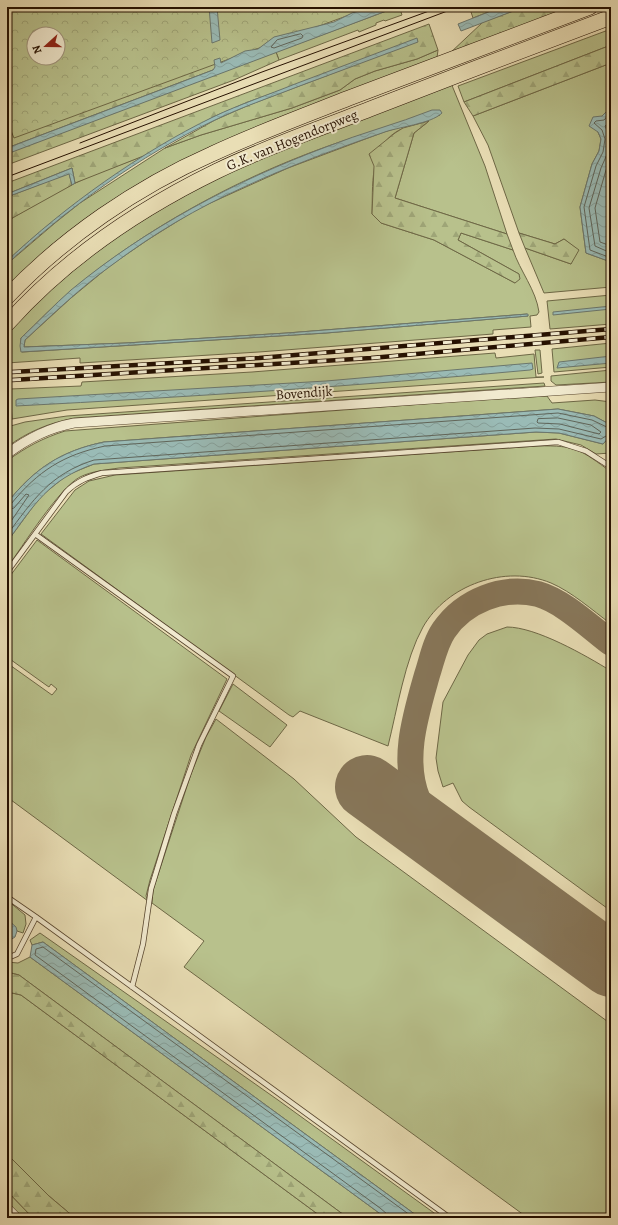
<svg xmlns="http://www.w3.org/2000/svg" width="618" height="1225" font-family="Alegreya,serif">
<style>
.grass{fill:#b8c18c;stroke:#6e6846;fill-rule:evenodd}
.forest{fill:url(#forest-firs);stroke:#6e6846}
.park{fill:url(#park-crowns);stroke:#6e6846;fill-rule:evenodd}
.water{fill:url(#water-waves);stroke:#6b776d}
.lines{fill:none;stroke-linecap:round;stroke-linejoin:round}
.shore{stroke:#60665b;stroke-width:1}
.taxiway{stroke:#87775a;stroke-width:26}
.runway{stroke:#87775a;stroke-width:64}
.lane-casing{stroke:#56442d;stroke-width:6}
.street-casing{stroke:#56442d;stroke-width:10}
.primary-casing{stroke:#251000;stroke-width:16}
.lane{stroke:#f1eacf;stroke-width:4.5}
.street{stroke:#f1eacf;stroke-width:9}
.primary{stroke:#e9deb5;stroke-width:15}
.tram{stroke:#251000;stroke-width:1}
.rail-casing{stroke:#251000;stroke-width:4.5}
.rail{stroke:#f1eacf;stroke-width:3;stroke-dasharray:9;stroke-linecap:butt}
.labels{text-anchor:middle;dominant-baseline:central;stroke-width:4;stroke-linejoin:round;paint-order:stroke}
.street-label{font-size:14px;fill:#251000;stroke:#f1eacf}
</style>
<defs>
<pattern id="forest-firs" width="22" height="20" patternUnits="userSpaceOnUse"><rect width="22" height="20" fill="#b8c18c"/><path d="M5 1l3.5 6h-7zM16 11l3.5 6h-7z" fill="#9ea577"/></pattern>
<pattern id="park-crowns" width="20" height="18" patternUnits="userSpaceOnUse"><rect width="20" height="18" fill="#b8c18c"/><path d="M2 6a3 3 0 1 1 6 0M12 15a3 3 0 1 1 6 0" fill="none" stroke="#9ea577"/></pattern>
<pattern id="water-waves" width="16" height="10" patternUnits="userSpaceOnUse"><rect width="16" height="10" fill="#9abbb6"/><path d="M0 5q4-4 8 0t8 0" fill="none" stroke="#85a09b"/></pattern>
</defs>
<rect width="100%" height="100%" fill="#e9deb5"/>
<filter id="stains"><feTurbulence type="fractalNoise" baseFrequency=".005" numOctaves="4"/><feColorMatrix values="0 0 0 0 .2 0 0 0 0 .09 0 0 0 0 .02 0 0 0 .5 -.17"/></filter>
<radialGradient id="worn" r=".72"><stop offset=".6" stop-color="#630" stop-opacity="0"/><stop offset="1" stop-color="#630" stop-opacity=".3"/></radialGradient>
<path class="grass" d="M 397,7 L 404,7 L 400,9 L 402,15 L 385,21 L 384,20 L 376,23 L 376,25 L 359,32 L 358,30 L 279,60 L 276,52 Z
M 476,7 L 501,7 L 473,18 L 470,9 Z
M 611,29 L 611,45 L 464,102 L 458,86 Z
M 438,50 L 437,58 L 230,140 L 7,287 L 7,264 L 55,223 L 80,203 L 165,148 L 201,135 L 292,108 L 340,90 L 355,79 L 375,71 L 417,59 Z
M 611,63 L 611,104 L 610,108 L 602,116 L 598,132 L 601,139 L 599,151 L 592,164 L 580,207 L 586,253 L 611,262 L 611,287 L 544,293 L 525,248 L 571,264 L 574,247 L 564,239 L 555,244 L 519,233 L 488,145 L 473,116 Z
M 451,83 L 485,166 L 507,234 L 395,198 L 414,133 L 428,122 C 417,125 405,126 396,132 C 369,149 373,187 372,214 L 381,223 L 434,240 L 515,283 L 519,274 L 458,240 L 461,233 L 513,250 C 520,271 536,290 539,312 L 537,315 L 530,316 L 531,327 L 493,330 L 493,334 L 259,352 L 80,363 L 80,358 L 7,363 L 7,331 L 41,296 L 129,226 L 231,170 ZM 440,115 L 384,132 L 288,168 L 197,209 L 149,239 L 111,265 L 71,298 L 25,340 L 24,347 L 126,343 L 287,333 L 527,314 L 528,316 L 326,333 L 22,352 L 21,338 C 38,322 54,305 72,290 C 172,206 312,140 440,115 Z
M 151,153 C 100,185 51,220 7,261 L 7,221 L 59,191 L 88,177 Z
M 611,295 L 611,324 L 550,329 L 547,301 Z
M 611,343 L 611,367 L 554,372 L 552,349 Z
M 535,350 L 540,350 L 542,373 L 538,374 Z
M 495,353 L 496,358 L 534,354 L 536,377 L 544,377 L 67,410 L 12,419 L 10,389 L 81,386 L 82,382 L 252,372 Z
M 611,370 L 611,382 L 556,385 L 551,381 L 551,376 Z
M 544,383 L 545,386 L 74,418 C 49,423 27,432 7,447 L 7,427 L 25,422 L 67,416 Z
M 547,396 L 552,403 L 595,400 L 611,402 L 611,425 L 594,416 L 558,409 L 104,442 C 61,451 34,469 7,503 L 7,461 C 26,447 43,438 65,431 L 462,401 Z
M 536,432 L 559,433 L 603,444 L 611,435 L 611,453 L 596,454 L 581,445 L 556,439 L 119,468 C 106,470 92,471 80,477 C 59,488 22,547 7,568 L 7,542 L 40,497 L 67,475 L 94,464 Z
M 538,446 C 576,445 581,450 611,472 L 611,624 C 592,610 572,592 551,583 C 505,564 447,585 423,627 C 405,659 397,710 388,746 L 300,711 L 293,717 L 289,715 L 41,534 L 75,490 L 89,481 L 115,475 Z
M 37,540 L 227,679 L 191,755 L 150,880 L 146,896 L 148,901 L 7,797 L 7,663 L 52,695 L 57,689 L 51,684 L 49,687 L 46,685 L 7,657 L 7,580 Z
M 507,627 C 536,627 585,655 611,671 L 611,911 L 469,807 L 462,801 L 453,783 L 443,787 L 438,771 L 436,758 L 443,702 L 468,655 L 479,640 L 487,634 Z
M 233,684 L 287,725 L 270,747 L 219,711 Z
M 216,719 L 294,779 L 356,837 L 611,1024 L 611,1218 L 528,1218 L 184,967 L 204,941 L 152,903 L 153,890 L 191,774 L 206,737 Z
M 7,900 L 25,915 L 26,924 L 23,933 L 17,931 L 15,927 L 7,919 Z
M 40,933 L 278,1100 L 441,1218 L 420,1218 L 43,942 L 32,945 L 30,940 Z
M 30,957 L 386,1218 L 348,1218 L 19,975 L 7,972 L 7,962 L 18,963 Z
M 12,993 L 21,995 L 44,1012 L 323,1218 L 75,1218 L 49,1196 L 7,1154 L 7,995 Z
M 7,1191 L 33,1218 L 21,1218 L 7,1205 Z"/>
<path class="forest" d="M 524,7 L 574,7 L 449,54 L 483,22 Z
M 429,24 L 438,50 L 417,59 L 375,71 L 355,79 L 340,90 L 292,108 L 201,135 L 165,148 L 215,120 L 249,105 L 418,41 L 248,102 L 213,117 L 151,153 L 75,183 L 72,168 L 7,194 L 7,183 Z
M 7,34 L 85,102 L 219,51 L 221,63 L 213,70 L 7,148 Z
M 611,45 L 611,63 L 473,116 L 464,102 Z
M 276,52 L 279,60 L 234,80 L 7,165 L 7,153 Z
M 429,121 L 414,133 L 395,198 L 507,234 L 513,250 L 461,233 L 458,240 L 519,274 L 520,279 L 515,283 L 434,240 L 381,223 L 372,214 L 374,166 L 369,154 L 395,133 L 403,128 Z
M 69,173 L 72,185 L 7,221 L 7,197 Z
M 519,233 L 555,244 L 564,239 L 579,250 L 571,264 L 525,248 Z
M 7,972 L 19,975 L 348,1218 L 323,1218 L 21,995 L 12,993 L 7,995 Z
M 7,1154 L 49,1196 L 75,1218 L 33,1218 L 7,1191 Z"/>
<path class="park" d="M 7,7 L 371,7 L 14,138 L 7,121 ZM 34,34 L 58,34 L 58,58 L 34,58 Z"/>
<path class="water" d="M 209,7 L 217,7 L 220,40 L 212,43 Z
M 373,7 L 397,7 L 7,154 L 7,148 L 213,70 L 215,67 L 214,60 L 220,58 L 221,63 L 245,51 L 258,49 L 274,37 L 334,22 L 352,13 Z
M 501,7 L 524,7 L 461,31 L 458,24 Z
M 417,38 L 418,42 C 378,57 337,72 297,87 C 269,98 242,107 215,120 C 139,156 68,208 7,264 L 7,261 C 65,206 141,152 213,117 C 240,104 268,95 295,84 C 336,69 376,53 417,38 Z
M 611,104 L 611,262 L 586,253 L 580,207 L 592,164 L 599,151 L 601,139 L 598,132 L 589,126 L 593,117 L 602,116 L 610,108 Z
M 432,110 L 440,110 L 442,113 C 431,124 397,127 382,133 C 336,149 289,166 244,187 C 197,208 153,234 112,265 C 81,287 53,314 25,340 L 24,347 L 126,343 L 287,333 L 528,314 L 528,316 L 326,333 L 21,352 L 20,346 L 21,338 C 38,322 54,305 71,290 C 146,228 235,181 326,147 C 361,133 397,124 432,110 Z
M 72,168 L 75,183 L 72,185 L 69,174 L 7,197 L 7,194 Z
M 611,306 L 611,309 L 553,315 L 553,312 Z
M 611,356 L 611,363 L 557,368 L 559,362 Z
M 532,363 L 533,369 L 530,370 C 359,386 188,397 16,406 L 16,400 L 18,399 L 326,381 Z
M 558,409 L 594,416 L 611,425 L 611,435 L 603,444 L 559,433 L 536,432 L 94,464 C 48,480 35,504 7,542 L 7,503 C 35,468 61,451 104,442 Z
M 7,919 L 16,927 L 17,931 L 15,937 L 7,942 Z
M 43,942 L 420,1218 L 386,1218 L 30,957 L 32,945 Z"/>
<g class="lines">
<path class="shore" d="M 301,34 L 303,36 L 302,38 L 274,48 L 271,47 L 277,40 Z
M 611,112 L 604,120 L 596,121 L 594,123 L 602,130 L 605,139 L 603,152 L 596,166 L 584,207 L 590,250 L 611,258
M 611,120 L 605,126 L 610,137 L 608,152 L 601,168 L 589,208 L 595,246 L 611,253
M 611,161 L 606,170 L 595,208 L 600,242 L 611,246
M 558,418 L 591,425 L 601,432 L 599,434 L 560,424 L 538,423 L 537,422 L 538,419 Z
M 7,505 L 11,504 C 38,471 63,455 105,446 L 558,413 L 592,420 L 611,429
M 7,510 L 14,508 L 26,494 L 29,495 L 7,527
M 7,535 C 33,500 50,474 94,460 L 535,428 L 559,429 L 601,439 L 611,433
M 388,1218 L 387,1214 L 380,1208 L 35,955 L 36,949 L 43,947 L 414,1218"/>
<path class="taxiway" d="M 463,857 C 446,840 427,823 418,800 C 401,760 416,714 427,675 C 432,660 435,643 444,630 C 464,601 503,585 538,594 C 563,601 590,627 611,643"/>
<path class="runway" d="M 367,787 L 611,965"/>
<g class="lane-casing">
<path id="lane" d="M 35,534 L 233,676 L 199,745 L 174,814 L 151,889 L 143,944 L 132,987
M 7,572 L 66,492 C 77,481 88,477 102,473 L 558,442 L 586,451 L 611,467
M 7,897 L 36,917
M 7,956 L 10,957 L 17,954 L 36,917 L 450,1218"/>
</g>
<g class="street-casing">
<path id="street" d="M 7,454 C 28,438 48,428 74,423 L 611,387
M 7,1208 L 17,1218"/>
</g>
<g class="primary-casing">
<path id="primary" d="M 7,297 C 64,237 137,187 212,154 C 257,133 303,116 349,98 C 429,67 510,38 590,7
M 7,324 C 65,259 139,209 217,171 C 266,147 319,129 370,109 C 450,78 531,47 611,17"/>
</g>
<use href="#lane" class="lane"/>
<use href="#street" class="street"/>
<use href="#primary" class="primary"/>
<path class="tram" d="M 80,143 L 262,72 L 440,7
M 7,177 L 458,7"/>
<g class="rail-casing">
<path id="rail" d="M 12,372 L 259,358 L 611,329
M 12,380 L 371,358 L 611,337"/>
</g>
<use href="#rail" class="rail"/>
</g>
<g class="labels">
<g class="street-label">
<text transform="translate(292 140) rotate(-22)">G.K. van Hogendorpweg</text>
<text transform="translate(304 393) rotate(-4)">Bovendijk</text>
</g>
</g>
<rect width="618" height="1225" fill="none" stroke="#e9deb5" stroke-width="24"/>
<rect x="8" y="8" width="602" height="1209" fill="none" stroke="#251000" stroke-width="2"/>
<rect x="12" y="12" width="594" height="1201" fill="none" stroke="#251000"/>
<g transform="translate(46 46) rotate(249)"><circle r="19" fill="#f1eacf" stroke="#9f937c"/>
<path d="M0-3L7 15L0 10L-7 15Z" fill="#8f2418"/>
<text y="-6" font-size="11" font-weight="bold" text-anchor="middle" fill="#251000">N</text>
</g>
<rect width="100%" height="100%" filter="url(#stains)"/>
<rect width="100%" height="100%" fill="url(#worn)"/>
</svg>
